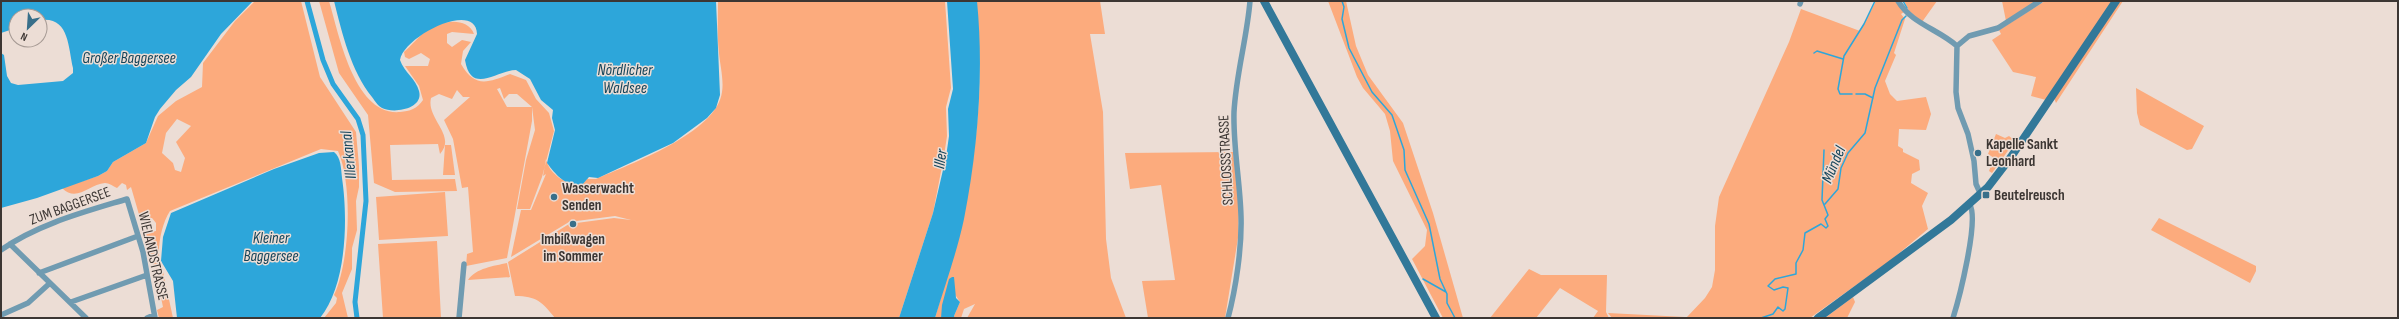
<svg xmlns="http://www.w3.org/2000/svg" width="2399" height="319" font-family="'Sofia Sans Condensed',sans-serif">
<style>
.green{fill:#fcab7d;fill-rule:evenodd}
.water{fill:#2da6da}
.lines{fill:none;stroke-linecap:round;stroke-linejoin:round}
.stream{stroke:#2da6da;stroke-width:1.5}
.canal{stroke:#2da6da;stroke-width:5}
.street{stroke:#709bb1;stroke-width:5.5}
.secondary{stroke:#327899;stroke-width:8}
.poi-dot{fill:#386f8a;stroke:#ecddd5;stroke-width:1.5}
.labels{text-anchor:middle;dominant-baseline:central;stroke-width:3;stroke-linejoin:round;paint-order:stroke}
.poi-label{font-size:15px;font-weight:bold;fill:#3c3633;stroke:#ecddd5;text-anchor:start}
.street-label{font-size:15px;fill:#3c3633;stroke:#ecddd5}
.water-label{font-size:16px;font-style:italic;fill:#134359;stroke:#ecddd5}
</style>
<rect width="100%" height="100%" fill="#ecddd5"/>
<path class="green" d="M 255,1 L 301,1 L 320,77 L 356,132 L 359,166 L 359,187 L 356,201 L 357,230 L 352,248 L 352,269 L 342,293 L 348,318 L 324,318 L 336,303 L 337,298 L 334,295 C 350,261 353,185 338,151 L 321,149 L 170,211 C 161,225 157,248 160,264 L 154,267 L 150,257 L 146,233 L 156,231 L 156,223 L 152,218 L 140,218 L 131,187 L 127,190 L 126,185 L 122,183 L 117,188 C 113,186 109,183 105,183 C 89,184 77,203 62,188 L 98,176 L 107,171 L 113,162 L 146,143 L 158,116 L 176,101 L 202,87 L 203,63 L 235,21 ZM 177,119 L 191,126 L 176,142 L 185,158 L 181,172 L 175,170 L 173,163 L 162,153 L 166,133 Z
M 319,1 L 329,1 C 339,34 354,116 400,112 C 410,111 417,109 423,100 L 419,86 L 405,66 L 428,66 L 430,59 L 421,53 L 409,59 L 405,57 L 404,52 C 412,45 419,36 427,30 C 440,21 467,16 474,34 L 452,32 L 447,34 L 447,43 L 452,47 L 462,40 L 471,42 L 463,51 L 461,64 C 475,88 487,83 510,74 L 526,80 L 536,99 L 549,113 L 554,131 L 542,177 L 530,209 L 517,209 L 526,160 L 535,130 L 532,107 L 532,121 L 507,258 L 466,266 L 467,254 L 473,252 L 468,187 L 462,188 L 453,139 L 444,120 L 470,97 L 463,97 L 457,90 L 452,99 L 439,94 L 431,98 C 426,119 457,135 440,154 L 438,144 L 390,145 L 392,180 L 455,179 L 457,191 L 395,192 L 374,183 L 368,115 L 339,73 ZM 500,88 L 504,99 L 509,94 L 517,94 L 532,107 L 507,107 L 497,89 Z
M 718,1 L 945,1 L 951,88 L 946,107 L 947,136 L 944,156 L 933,213 L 899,318 L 555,318 C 542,302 537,296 515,296 L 508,262 L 569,224 L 614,218 L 631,220 L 615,216 L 569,222 L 511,257 L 521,210 L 531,210 L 546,174 L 543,176 L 546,159 C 549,174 567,186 582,185 L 588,178 L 588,189 L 588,179 L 596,179 C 630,164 717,133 722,92 C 724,80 720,65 719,53 C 717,36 718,18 718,1 Z
M 976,1 L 1100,1 L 1105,34 L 1090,34 L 1103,112 L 1106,239 L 1111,278 L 1126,318 L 967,318 L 975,304 L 964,309 L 961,318 L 955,318 L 954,316 L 960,302 L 954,293 L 954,278 L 952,277 L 941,318 L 935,318 C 957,244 975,176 979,98 C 981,66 977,33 976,1 Z
M 1328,1 L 1346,1 L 1356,46 L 1368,75 L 1403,123 L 1433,213 L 1463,318 L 1443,318 L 1412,259 L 1425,246 L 1427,230 L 1393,161 L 1390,131 L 1385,114 L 1363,88 L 1357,77 Z
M 1876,1 L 1896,1 L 1904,12 L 1901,14 L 1905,19 L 1894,53 L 1896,55 L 1885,81 L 1890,94 L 1897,101 L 1926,97 L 1931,114 L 1926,130 L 1899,129 L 1898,146 L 1903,149 L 1903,152 L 1919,160 L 1920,170 L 1912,174 L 1911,183 L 1928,193 L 1922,206 L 1928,229 L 1891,260 L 1810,318 L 1686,318 L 1705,298 L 1712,287 L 1715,270 L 1715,226 L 1719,197 L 1789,42 L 1801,9 L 1860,31 Z
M 1904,1 L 1937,1 L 1922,22 L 1909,11 Z
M 2002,1 L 2038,1 L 2006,21 Z
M 2045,1 L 2113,1 L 2046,100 L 2031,96 L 2036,77 L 2013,72 L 1992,40 L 2001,34 L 1999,30 Z
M 2119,1 L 2123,1 L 2056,103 L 2054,98 Z
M 2136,88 L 2204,126 L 2192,149 L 2187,150 L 2140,125 L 2137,113 Z
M 1996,134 L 2005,138 L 2009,136 L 2015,141 L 1992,173 L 1989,171 L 1994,158 L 1988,154 Z
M 445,145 L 451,145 L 455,175 L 443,175 Z
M 1233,152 L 1239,202 L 1238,238 L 1225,318 L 1148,318 L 1142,281 L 1175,280 L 1161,185 L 1130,189 L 1125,153 Z
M 445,192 L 448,236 L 379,240 L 376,197 Z
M 2159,218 L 2256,266 L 2256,271 L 2250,283 L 2151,230 Z
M 437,241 L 441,318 L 383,318 L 378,244 Z
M 507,263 L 510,277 L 468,280 C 476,268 494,266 507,263 Z
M 162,267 L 173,318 L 159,318 L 157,310 L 163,307 L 155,269 Z
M 1529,269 L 1541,275 L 1607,275 L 1606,312 L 1609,318 L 1593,318 L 1598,311 L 1560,288 L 1536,318 L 1490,318 Z
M 1853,297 L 1855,302 L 1847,318 L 1825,318 Z
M 1608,313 L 1685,317 L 1612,318 Z"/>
<path class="water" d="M 1,1 L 253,1 L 221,34 L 191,77 L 176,90 L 160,109 L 155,117 L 146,143 L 113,162 L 107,171 L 98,176 L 37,198 L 1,208 L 1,53 L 4,55 L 7,76 L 11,83 L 18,85 L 63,81 L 73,73 L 73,68 C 68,46 69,16 40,20 L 40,16 L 16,16 L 16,28 L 1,33 Z
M 334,1 L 716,1 L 720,95 L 716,108 L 707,118 L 673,143 L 598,178 L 589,177 L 582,185 C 566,187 556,175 547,163 L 555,130 L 552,118 L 553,110 L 541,100 L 530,79 L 516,70 C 497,70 471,96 465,60 L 477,34 C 476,0 404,36 400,60 C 404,72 416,79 419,91 C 424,109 394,114 382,108 C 378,106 375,101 372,97 C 351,71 342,33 334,1 Z
M 947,1 L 977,1 C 984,73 978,148 964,219 C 957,252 945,285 935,318 L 899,318 L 933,213 L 946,157 L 949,136 L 948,109 L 953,89 Z
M 334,152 C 341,157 341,169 342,178 C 348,218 347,285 320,318 L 177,318 L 173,281 L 161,261 L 163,237 L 171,213 L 274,169 L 319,153 Z
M 952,277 L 954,277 L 956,298 L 960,302 L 954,316 L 955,318 L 941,318 L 942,305 L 949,279 Z"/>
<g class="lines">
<path class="stream" d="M 1342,1 L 1344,7 L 1342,19 L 1349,48 L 1372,92 L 1392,115 L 1404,150 L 1405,170 L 1429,224 L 1440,279 L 1447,294 L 1447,303 L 1455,318
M 1903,1 L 1907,8
M 1814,53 L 1817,51 L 1843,59
M 1852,94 L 1840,94 L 1838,89 L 1844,56 L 1864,24 L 1875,1
M 1856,94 L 1865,94 L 1873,98
M 1825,204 L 1838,189 L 1841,168 L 1848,153 L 1865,133 L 1875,88 L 1902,20 L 1906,16
M 1423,279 L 1446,292
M 1761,318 L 1773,314 L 1778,307 L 1783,311 L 1785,309 L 1788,288 L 1783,287 L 1774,290 L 1768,286 L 1775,279 L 1796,274 L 1796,263 L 1803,250 L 1805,233 L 1821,224 L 1826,228 L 1828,226 L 1825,219 L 1828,215 L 1822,200 L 1824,150"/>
<path class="canal" d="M 307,1 L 323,60 L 333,84 L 358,119 L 363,135 L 366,201 L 355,302 L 357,318"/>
<path class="street" d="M 1898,1 C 1912,24 1938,29 1957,46
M 1800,4 L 1801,1
M 1981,195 L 1976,184 L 1974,161 L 1968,134 L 1958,108 L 1956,92 L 1957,46 L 1969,36 L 1998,28 L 2040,1
M 10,244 L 86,318
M 1,250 C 38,224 84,212 127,199 L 143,252 L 155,318
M 39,273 L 138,236
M 71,302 L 147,275
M 1,315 L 28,303 L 50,283
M 147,318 L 154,315
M 459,318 L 464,264
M 1228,318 C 1236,288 1242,247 1241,216 C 1240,181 1233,147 1234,112 C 1236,74 1247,38 1250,1
M 1953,318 C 1959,299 1979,221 1970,205"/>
<path class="secondary" d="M 1264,1 L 1436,318
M 1818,318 L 1951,220 L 1988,187 L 2011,157 L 2116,1"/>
</g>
<g class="poi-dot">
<circle cx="1978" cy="153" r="4"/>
<rect x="1982" y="191" width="8" height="8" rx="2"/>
<circle cx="554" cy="197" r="4"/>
<circle cx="573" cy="224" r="4"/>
</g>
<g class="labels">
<g class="poi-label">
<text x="1986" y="144">Kapelle Sankt<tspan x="1986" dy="17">Leonhard</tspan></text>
<text x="562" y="188">Wasserwacht<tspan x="562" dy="17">Senden</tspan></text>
<text x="1994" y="195">Beutelreusch</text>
<text x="573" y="239" text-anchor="middle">Imbißwagen<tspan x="573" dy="17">im Sommer</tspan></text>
</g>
<g class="street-label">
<text transform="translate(1226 160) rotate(-93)">SCHLOSSSTRASSE</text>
<text transform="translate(70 206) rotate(-20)">ZUM BAGGERSEE</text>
<text transform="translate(153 256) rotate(77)">WIELANDSTRASSE</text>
</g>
<g class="water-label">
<text x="129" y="58">Großer Baggersee</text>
<text x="625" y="70">Nördlicher<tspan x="625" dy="18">Waldsee</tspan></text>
<text transform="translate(349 155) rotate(-96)">Illerkanal</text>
<text transform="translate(941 159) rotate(-81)">Iller</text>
<text transform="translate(1834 165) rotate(-67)">Mündel</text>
<text x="271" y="238">Kleiner<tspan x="271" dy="18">Baggersee</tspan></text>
</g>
</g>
<rect width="2399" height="319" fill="none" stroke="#3c3633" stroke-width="4"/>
<g transform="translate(28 28) rotate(205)"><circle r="19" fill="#ecddd5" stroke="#a69a94"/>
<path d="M0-3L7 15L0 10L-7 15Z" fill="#386f8a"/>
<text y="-6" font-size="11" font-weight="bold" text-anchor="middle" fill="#3c3633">N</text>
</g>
</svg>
